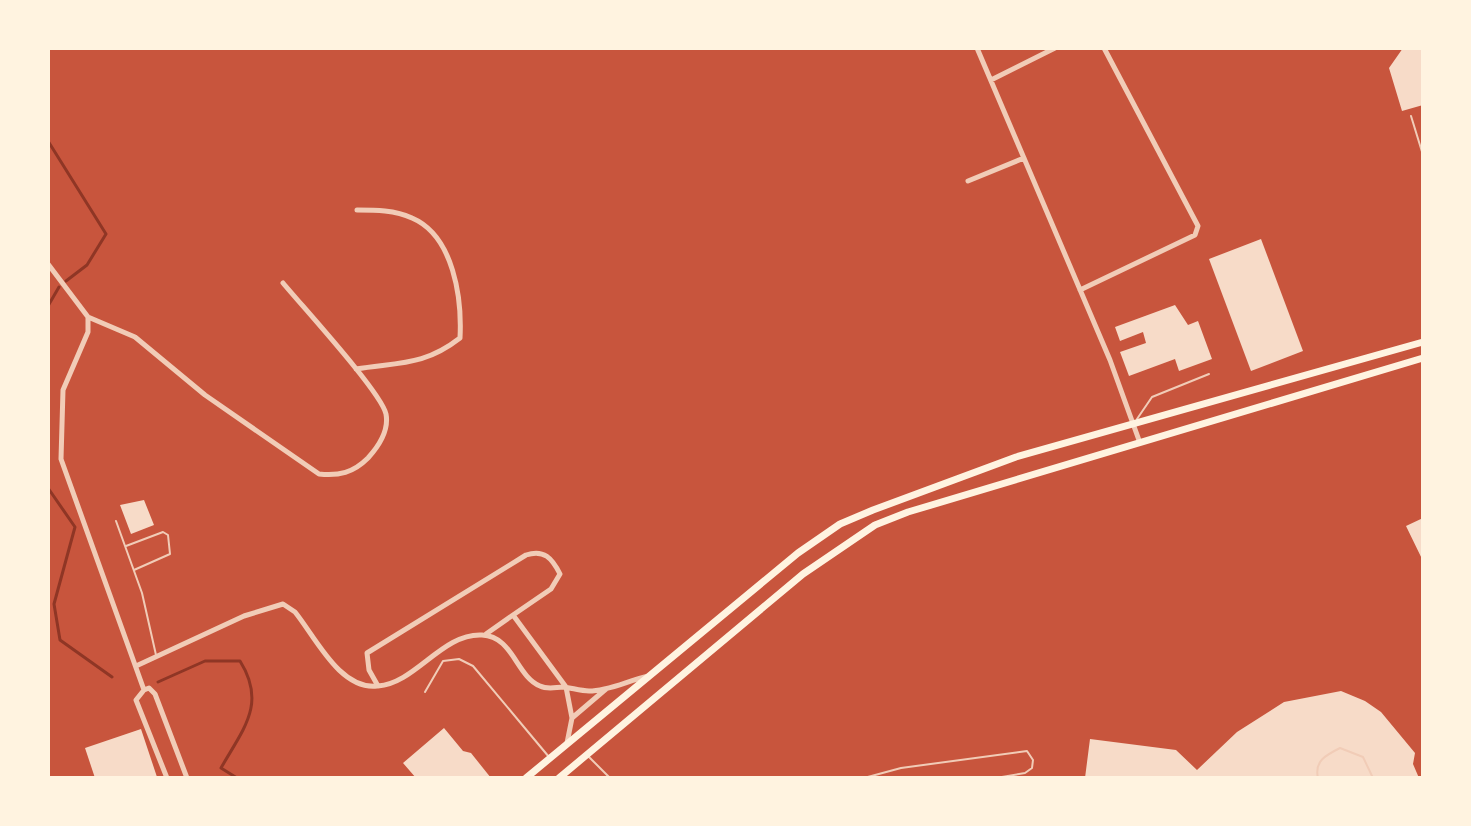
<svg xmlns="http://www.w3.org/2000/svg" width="1471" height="826" font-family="Quicksand,sans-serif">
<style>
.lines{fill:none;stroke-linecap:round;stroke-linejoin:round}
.stream{stroke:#8f3625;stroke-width:3}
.building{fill:#f7dbc8}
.service{stroke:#f1ccb7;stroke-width:2}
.minor{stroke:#f1ccb7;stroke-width:5}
.secondary{stroke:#fff3e0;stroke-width:7}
</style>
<rect width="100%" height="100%" fill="#c8553d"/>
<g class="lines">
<path class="stream" d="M 48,141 L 106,234 L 87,265 L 66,281
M 48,306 L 59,287
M 48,488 L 75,527 L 54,604 L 60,640 L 112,677
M 158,682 L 205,661 L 240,661 C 267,704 243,729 221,768 L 237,778"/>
</g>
<path class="building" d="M 1403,48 L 1423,48 L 1423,105 L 1402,111 L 1389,68 Z
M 1261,239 L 1303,351 L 1251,371 L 1209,259 Z
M 1175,305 L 1188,325 L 1198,321 L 1212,359 L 1179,371 L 1175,359 L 1129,376 L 1120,352 L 1146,343 L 1143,332 L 1120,341 L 1115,327 Z
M 144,500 L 154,525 L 131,534 L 120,505 Z
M 1423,518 L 1423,561 L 1406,526 Z
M 1341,691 L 1365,701 L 1381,712 L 1415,753 L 1413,764 L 1419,778 L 1085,778 L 1090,739 L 1176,750 L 1197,770 L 1237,732 L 1284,702 Z
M 444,728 L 463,751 L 471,753 L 491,778 L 416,778 L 403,763 Z
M 141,729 L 157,777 L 95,778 L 85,748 Z"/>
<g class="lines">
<path class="service" d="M 1411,116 L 1423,155
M 1137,419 L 1152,397 L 1209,374
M 116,521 L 142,593 L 156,655
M 126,546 L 163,532 L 168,535 L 170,554 L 134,570
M 425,692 L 443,661 L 459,659 L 473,666 L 549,757
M 587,755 L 610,778
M 864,778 L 901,768 L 1027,751 L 1033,760 L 1032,768 L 1025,773 L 996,778
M 1318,778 C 1314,761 1326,755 1340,748 L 1363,757 L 1373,778"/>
<path class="minor" d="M 977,48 L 1110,360 L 1140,443
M 991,80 L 1055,48
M 968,181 L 1024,158
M 48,264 L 88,317 L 88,332 L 63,390 L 61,459 L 144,690
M 1080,290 L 1195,235 L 1198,226 L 1104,48
M 88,317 L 135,337 L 205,395 L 319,474 C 339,476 353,473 368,458 C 379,446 389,430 386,414 C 381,392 302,306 283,283
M 356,369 C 399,362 424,366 460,338 C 462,299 454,236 412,218 C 395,210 375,210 357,210
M 486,634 L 513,615
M 136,666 L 244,616 L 283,604 L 295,612 C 316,638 340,690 377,686
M 144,690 L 149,688 L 155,694 L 187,778
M 144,690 L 136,700 L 167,778
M 572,718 L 606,689
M 567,743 L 572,718 L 566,687 L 513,615 L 551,589 L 560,574 C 552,558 544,549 526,555 L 367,653 L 369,670 L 378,686 C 416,683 442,633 482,635 C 513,636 516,676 540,686 C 548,690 556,687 564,687 C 572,688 581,691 589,691 C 609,691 629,680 649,676"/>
<path class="secondary" d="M 526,778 L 798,553 L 840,524 L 873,510 L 1016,457 L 1423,342
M 559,778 L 803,574 L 875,525 L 908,512 L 1423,358"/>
</g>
<rect width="1471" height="826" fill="none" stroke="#fff3e0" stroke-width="100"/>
</svg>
